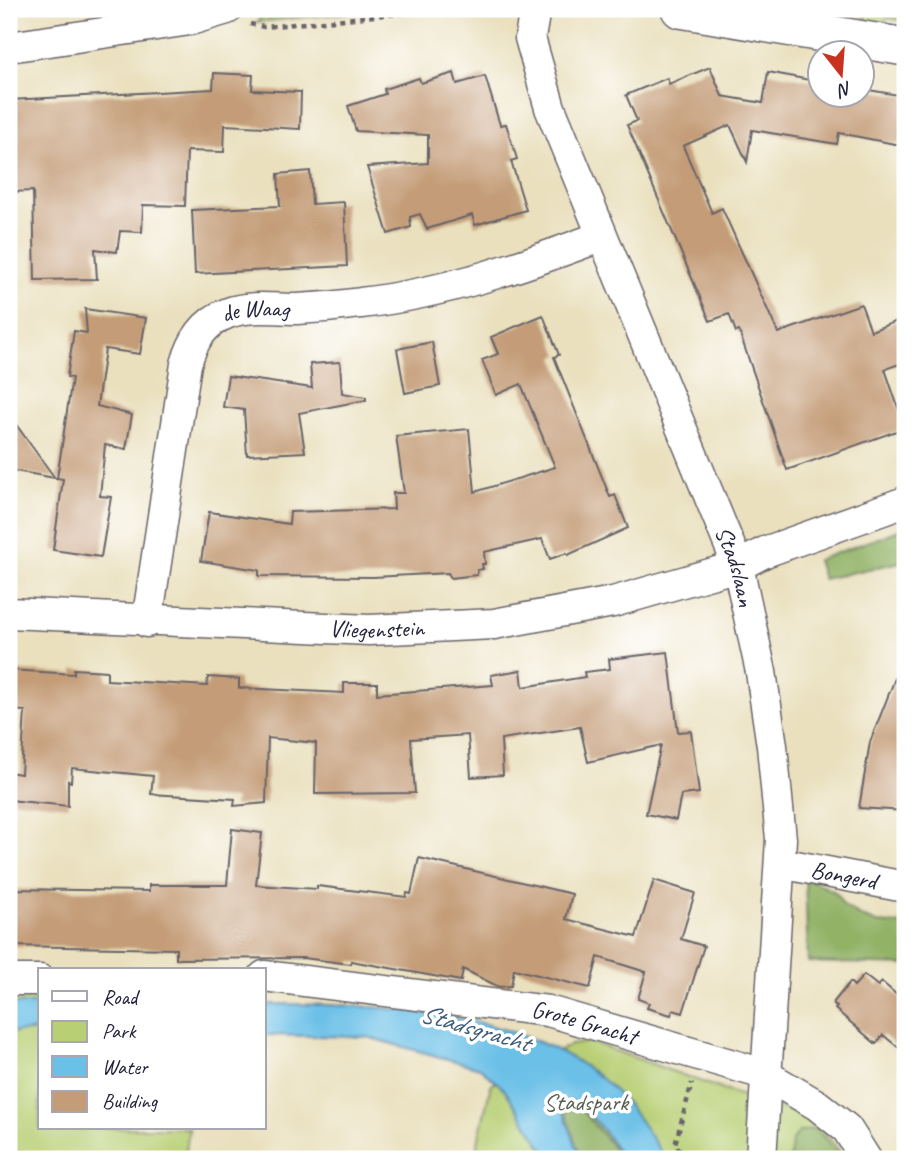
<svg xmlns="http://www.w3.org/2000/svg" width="914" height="1168" font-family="Caveat,sans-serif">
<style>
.green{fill:#b8cf74;stroke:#6d7858;stroke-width:2}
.forest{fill:#92b266;stroke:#5a6a50;stroke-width:2}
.water{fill:#6ac0e7;stroke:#467191;stroke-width:2}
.building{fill:#c49d78}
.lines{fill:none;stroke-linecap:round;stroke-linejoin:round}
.minor-casing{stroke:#686469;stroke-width:33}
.tertiary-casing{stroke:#686469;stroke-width:40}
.path{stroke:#686469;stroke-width:4.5;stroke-dasharray:5 5;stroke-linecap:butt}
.minor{stroke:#fff;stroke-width:30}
.tertiary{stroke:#fff;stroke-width:37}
.labels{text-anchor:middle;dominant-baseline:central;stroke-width:7;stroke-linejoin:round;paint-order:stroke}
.street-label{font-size:24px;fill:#22223b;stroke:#fff}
.park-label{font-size:24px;fill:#565f4f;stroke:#fff}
.water-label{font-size:26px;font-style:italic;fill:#3b5977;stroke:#fff}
</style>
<rect width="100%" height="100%" fill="#fff"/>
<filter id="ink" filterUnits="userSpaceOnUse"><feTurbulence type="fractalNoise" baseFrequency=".0143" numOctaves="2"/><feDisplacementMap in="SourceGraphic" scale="14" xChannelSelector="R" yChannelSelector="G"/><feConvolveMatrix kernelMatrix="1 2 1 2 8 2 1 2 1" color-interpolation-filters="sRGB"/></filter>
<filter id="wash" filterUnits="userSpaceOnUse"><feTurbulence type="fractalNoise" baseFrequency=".00686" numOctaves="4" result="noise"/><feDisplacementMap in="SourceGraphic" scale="28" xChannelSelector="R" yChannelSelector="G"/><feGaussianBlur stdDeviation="1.57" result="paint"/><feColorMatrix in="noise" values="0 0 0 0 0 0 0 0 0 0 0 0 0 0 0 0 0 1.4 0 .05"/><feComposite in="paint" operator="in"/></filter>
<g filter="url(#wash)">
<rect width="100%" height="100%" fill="#eae0be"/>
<path class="green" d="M 268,9 L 384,9 L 257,22 Z
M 832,9 L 905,9 L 905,21 L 889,18 L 877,27 L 872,26 L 862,14 Z
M 40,996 L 40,1128 L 189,1128 L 185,1159 L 79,1159 L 9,1151 L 9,997 Z
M 591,1042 L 724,1090 L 814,1119 L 846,1159 L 474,1159 L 491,1085 L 570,1045 Z"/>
<path class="forest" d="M 905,528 L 905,561 L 823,579 L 817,560 Z
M 805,877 L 835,892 L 844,906 L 862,917 L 877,923 L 905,925 L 905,965 L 808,962 Z
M 567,1102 L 577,1104 L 623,1159 L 581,1159 L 563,1107 Z
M 812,1129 L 818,1131 L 843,1159 L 790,1159 L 792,1141 L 799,1132 Z"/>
<path class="water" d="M 9,1004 L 40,1004 L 40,1030 L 9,1033 Z
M 264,1004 C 373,1004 527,1008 611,1087 C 633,1107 649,1135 666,1159 L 623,1159 C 611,1140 591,1110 570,1101 L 565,1104 L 563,1110 L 581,1159 L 550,1159 L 504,1089 L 480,1068 L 367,1037 L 264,1035 Z"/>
<g id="blocks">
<path class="building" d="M 710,67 L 722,96 L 763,103 L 768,72 L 820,82 L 820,94 L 862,94 L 862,89 L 905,96 L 905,146 L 839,133 L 837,144 L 752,130 L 747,162 L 730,125 L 683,146 L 712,213 L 722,208 L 778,333 L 861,304 L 871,331 L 905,318 L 905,362 L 885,369 L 905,428 L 787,470 L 739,331 L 736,332 L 729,314 L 710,321 L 627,125 L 637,121 L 626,95 L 667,78 L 669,84 Z
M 214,73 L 253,75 L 252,90 L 301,92 L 300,129 L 225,125 L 224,152 L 187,151 L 185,206 L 143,205 L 142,232 L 120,231 L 117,252 L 95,249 L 97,279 L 35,280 L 33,191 L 9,192 L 9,138 L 12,138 L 10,100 L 213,89 Z
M 454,73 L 457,84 L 485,76 L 500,125 L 506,124 L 517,159 L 511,161 L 526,210 L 475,225 L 472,215 L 427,229 L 420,214 L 410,217 L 411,227 L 388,234 L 367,167 L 428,163 L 428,135 L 356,131 L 348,106 L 385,94 L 384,89 L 419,78 L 421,83 Z
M 310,171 L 312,204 L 344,202 L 347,266 L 195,274 L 192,210 L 280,206 L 278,174 Z
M 85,309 L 146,318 L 140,354 L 105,349 L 97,406 L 132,415 L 126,449 L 105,445 L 100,496 L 111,497 L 101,557 L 53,550 L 63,479 L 57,478 L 72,378 L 67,377 L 74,331 L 87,333 Z
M 543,315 L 559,355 L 554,357 L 610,497 L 615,495 L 628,528 L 568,555 L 567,553 L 550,559 L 542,539 L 484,552 L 485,564 L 482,564 L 483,569 L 477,570 L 477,575 L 451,578 L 448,573 L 373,577 L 259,576 L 259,570 L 201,561 L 209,512 L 289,524 L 290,512 L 394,509 L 393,493 L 404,493 L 396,436 L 469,429 L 475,492 L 555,467 L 521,384 L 496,395 L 482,360 L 498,354 L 491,337 Z
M 432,342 L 440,386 L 405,393 L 397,349 Z
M 340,362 L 342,393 L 366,397 L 366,400 L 299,413 L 305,452 L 247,455 L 244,410 L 223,407 L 228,376 L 312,388 L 310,364 Z
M 9,415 L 55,478 L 9,470 Z
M 668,652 L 678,732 L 691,731 L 699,793 L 681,795 L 676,820 L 646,814 L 661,745 L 588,762 L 580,727 L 501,739 L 503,775 L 471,777 L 468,735 L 411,739 L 415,793 L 315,794 L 316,743 L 268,738 L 266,803 L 234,806 L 235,799 L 151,794 L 153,776 L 72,768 L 71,782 L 68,781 L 68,806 L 9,800 L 9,772 L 21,774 L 25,711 L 9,710 L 9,670 L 74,674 L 74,669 L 107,671 L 107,680 L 207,686 L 208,677 L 239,679 L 239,688 L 344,693 L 344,683 L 377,683 L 377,694 L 493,685 L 491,675 L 521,670 L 523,687 L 585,677 L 584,672 L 610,669 L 609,659 Z
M 905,653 L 905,811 L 859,808 L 870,742 Z
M 232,829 L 262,833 L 256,885 L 317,889 L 317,886 L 406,897 L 407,893 L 411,894 L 419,858 L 572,894 L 566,919 L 636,937 L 654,880 L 695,893 L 681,939 L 704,946 L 683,1013 L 673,1010 L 671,1015 L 647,1008 L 649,1003 L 638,999 L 646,972 L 598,957 L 590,988 L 514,969 L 511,986 L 499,987 L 463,969 L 461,981 L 351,961 L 351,964 L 303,958 L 176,959 L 176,949 L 9,946 L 9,889 L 149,891 L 149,885 L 227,885 Z
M 864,975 L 878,986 L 882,982 L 905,1002 L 905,1053 L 883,1035 L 876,1044 L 835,1009 L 837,1007 L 833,1003 L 850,982 L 854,986 Z"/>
</g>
</g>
<g filter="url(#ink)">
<use href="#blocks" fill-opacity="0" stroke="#686469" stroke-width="2"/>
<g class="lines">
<g class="minor-casing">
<g id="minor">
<path id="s1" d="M 535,9 L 530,38 L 550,108 L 738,566 L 761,672 L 772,746 L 781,839 L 761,1159"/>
<path d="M 9,47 L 190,20 L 227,9"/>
<path id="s2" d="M 9,613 L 369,630 L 494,624 L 613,602 L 738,566 L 765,552 L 905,502"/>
<path id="s3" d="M 147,622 L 186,364 C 193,340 204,322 228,313 C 249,305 276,309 297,309 C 319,308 340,306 361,303 C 446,293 523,266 602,236"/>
<path id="s4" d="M 780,863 L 905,887"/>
<path id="s5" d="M 264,976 L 548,1011 L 764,1074 L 817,1105 L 847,1129 L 866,1159"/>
<path d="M 9,980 L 40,980"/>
</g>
</g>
<g class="tertiary-casing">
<path id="tertiary" d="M 680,9 L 905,47"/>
</g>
<path class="path" d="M 493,9 L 506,11
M 250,24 L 264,27 L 446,9
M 687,1158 L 675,1144 L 692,1083"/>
<use href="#minor" class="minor"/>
<use href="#tertiary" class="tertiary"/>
</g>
</g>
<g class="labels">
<g class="street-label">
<text stroke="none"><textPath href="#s3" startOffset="357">de Waag</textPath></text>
<text stroke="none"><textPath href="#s1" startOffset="597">Stadslaan</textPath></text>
<text stroke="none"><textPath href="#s2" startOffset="368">Vliegenstein</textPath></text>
<text stroke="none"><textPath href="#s4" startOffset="65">Bongerd</textPath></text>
<text stroke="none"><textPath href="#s5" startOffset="324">Grote Gracht</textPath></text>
</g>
<g class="park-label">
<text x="586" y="1102">Stadspark</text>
</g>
<g class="water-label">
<text transform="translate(475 1028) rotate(16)">Stadsgracht</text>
</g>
</g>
<rect width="914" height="1168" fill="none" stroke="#fff" stroke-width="35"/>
<rect x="38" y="968" width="228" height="161" fill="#ffffff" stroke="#a7a7b1" stroke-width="2"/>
<rect x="52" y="991" width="35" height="10" fill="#ffffff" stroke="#a7a7b1" stroke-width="2"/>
<text x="102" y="1004" font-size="21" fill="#22223b">Road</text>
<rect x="52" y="1021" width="35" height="21" fill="#b8cf74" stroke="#a7a7b1" stroke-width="2"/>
<text x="102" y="1038" font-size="21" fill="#22223b">Park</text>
<rect x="52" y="1056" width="35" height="21" fill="#6ac0e7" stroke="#a7a7b1" stroke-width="2"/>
<text x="102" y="1074" font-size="21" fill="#22223b">Water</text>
<rect x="52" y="1091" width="35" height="21" fill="#c49d78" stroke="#a7a7b1" stroke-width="2"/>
<text x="102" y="1108" font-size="21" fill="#22223b">Building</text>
<g transform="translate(841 74) rotate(163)"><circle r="33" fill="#ffffff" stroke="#a7a7b1" stroke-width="2"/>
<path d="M0-5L12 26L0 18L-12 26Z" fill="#c8321e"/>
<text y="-10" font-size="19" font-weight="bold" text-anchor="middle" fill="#22223b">N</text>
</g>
</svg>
